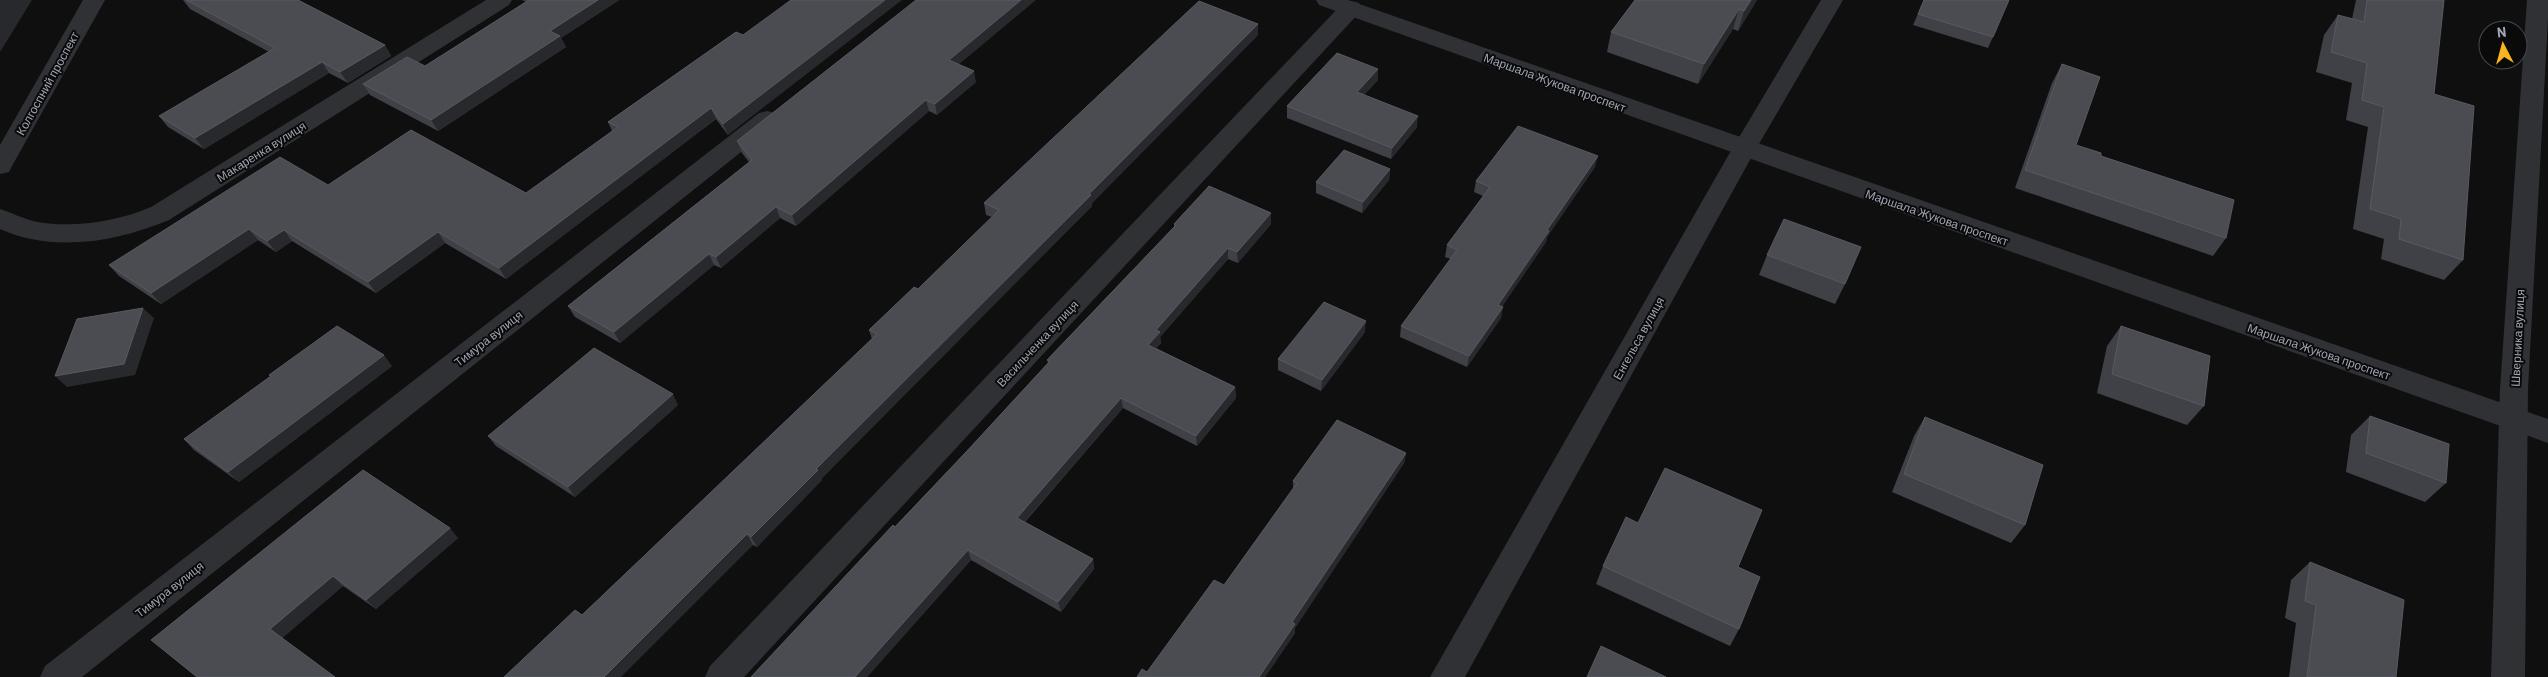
<svg xmlns="http://www.w3.org/2000/svg" width="2548" height="677" font-family="Barlow,sans-serif">
<style>
.lines{fill:none;stroke-linecap:round;stroke-linejoin:round}
.minor{fill:#303135;fill-rule:evenodd}
.tertiary{fill:#303135;fill-rule:evenodd}
.wall{fill:#3f4146}
.shaded-wall{fill:#28292c}
.building{fill:#4a4c52;stroke:#575a61}
.labels{text-anchor:middle;dominant-baseline:central;stroke-width:4;stroke-linejoin:round;paint-order:stroke}
.street-label{font-size:12px;fill:#9fa5b2;stroke:#0a0a0b}
</style>
<rect width="100%" height="100%" fill="#0f0f10"/>
<g class="lines">
<path class="minor" d="M 83,0 L 105,0 L 12,166 L 9,172 L 0,174 L 0,145 Z
M 486,0 L 512,0 L 509,5 L 169,220 C 116,242 53,253 0,229 L 0,209 C 12,213 24,219 37,222 C 74,228 116,222 151,207 Z
M 1821,0 L 1843,0 L 1756,149 L 1465,677 L 1430,677 L 1732,149 Z
M 2527,0 L 2548,0 L 2548,18 L 2528,389 L 2525,677 L 2491,677 L 2500,389 Z
M 1351,1 L 1359,3 L 1362,8 L 1359,13 L 744,677 L 705,677 L 710,666 L 1343,3 Z
M 767,111 L 775,113 L 779,119 L 775,125 L 82,677 L 40,677 L 45,666 L 759,113 Z"/>
<path class="tertiary" d="M 1316,0 L 1348,0 L 2548,419 L 2548,443 L 1319,5 Z"/>
</g>
<path class="wall" d="M 183,0 L 298,0 L 385,45 L 391,56 L 348,83 L 329,73 L 204,149 L 168,127 L 159,116 L 269,52 L 190,9 Z
M 522,0 L 619,0 L 561,38 L 566,47 L 438,131 L 370,95 L 363,84 L 425,66 L 526,2 Z
M 1635,0 L 1757,0 L 1738,31 L 1733,29 L 1698,84 L 1607,52 L 1611,32 Z
M 1924,0 L 1993,37 L 1988,48 L 1913,25 Z
M 2356,0 L 2444,0 L 2434,94 L 2463,260 L 2444,280 L 2381,259 L 2384,239 L 2353,229 L 2368,127 L 2346,120 L 2352,83 L 2316,72 L 2324,35 L 2338,15 L 2352,19 Z
M 736,32 L 728,135 L 716,119 L 506,279 L 445,243 L 376,293 L 292,241 L 276,252 L 258,240 L 161,304 L 119,276 L 109,265 L 328,185 L 526,193 L 612,131 L 608,122 Z
M 1258,35 L 1092,203 L 1092,206 L 821,479 L 822,480 L 757,547 L 753,545 L 582,615 L 872,339 L 869,330 L 918,289 L 992,217 L 986,215 L 984,203 Z
M 2062,64 L 2076,145 L 2226,238 L 2213,256 L 2015,188 L 2052,83 Z
M 959,65 L 976,82 L 937,115 L 929,111 L 796,226 L 780,218 L 721,268 L 714,265 L 620,343 L 575,317 L 568,306 L 749,162 L 742,153 L 737,141 Z
M 1378,69 L 1378,80 L 1364,95 L 1417,127 L 1391,159 L 1287,118 L 1287,106 Z
M 1595,167 L 1547,237 L 1546,242 L 1502,306 L 1501,318 L 1467,367 L 1400,337 L 1401,326 L 1451,259 L 1445,257 L 1447,245 L 1483,196 L 1474,192 L 1476,181 Z
M 1390,169 L 1389,180 L 1362,213 L 1316,193 L 1316,182 Z
M 1174,224 L 1271,224 L 1238,263 L 1228,259 L 1160,337 L 1161,343 L 1156,348 L 1235,387 L 1236,398 L 1197,446 L 1123,408 L 1025,522 L 1093,559 L 1094,569 L 1061,612 L 971,560 L 867,677 L 751,677 L 967,451 L 1048,363 L 1047,360 L 1174,227 Z
M 1767,255 L 1845,284 L 1835,304 L 1759,275 Z
M 2121,326 L 2204,406 L 2187,425 L 2097,393 L 2107,346 Z
M 1365,332 L 1321,391 L 1278,370 L 1278,359 Z
M 392,366 L 239,482 L 194,450 L 184,439 L 271,376 L 269,375 Z
M 678,405 L 575,497 L 496,446 L 488,436 Z
M 2370,416 L 2446,483 L 2425,502 L 2346,472 L 2351,435 Z
M 1925,417 L 2025,525 L 2011,543 L 1892,492 L 1914,436 Z
M 1406,453 L 1404,463 L 1295,628 L 1295,633 L 1265,677 L 1137,677 L 1147,672 L 1224,585 L 1293,489 L 1293,481 Z
M 363,470 L 458,538 L 376,609 L 343,586 L 282,638 L 197,677 Z
M 1638,523 L 1738,567 L 1739,629 L 1730,646 L 1596,584 L 1603,566 Z
M 2310,562 L 2396,677 L 2289,677 L 2296,623 L 2285,618 L 2291,580 Z"/>
<path class="shaded-wall" d="M 0,0 L 32,0 L 0,52 Z
M 598,0 L 619,0 L 561,38 L 566,47 L 438,131 L 431,120 L 550,31 Z
M 885,0 L 902,0 L 728,135 L 723,124 Z
M 1021,0 L 1036,0 L 951,71 L 949,60 Z
M 1751,0 L 1757,0 L 1738,31 L 1744,11 Z
M 1739,9 L 1733,29 L 1698,84 L 1704,64 Z
M 1258,24 L 1258,35 L 1092,203 L 1092,206 L 821,479 L 822,480 L 757,547 L 751,537 L 816,469 L 1089,194 Z
M 385,45 L 391,56 L 348,83 L 340,72 Z
M 322,62 L 329,73 L 204,149 L 195,138 Z
M 1378,69 L 1378,80 L 1356,103 L 1357,92 Z
M 974,71 L 976,82 L 937,115 L 935,104 Z
M 926,100 L 929,111 L 796,226 L 792,215 Z
M 711,108 L 716,119 L 506,279 L 499,268 Z
M 1418,116 L 1417,127 L 1391,159 L 1392,148 Z
M 1598,156 L 1595,167 L 1547,237 L 1546,242 L 1496,316 L 1498,305 L 1547,230 Z
M 1390,169 L 1389,180 L 1362,213 L 1363,202 Z
M 776,207 L 780,218 L 721,268 L 716,257 Z
M 1271,213 L 1271,224 L 1238,263 L 1237,252 Z
M 249,229 L 258,240 L 161,304 L 151,293 Z
M 284,230 L 292,241 L 276,252 L 267,241 Z
M 438,232 L 445,243 L 376,293 L 368,282 Z
M 1228,248 L 1228,259 L 1160,337 L 1161,343 L 1149,356 L 1148,345 L 1156,330 Z
M 709,254 L 714,265 L 620,343 L 614,332 Z
M 1503,307 L 1501,318 L 1467,367 L 1469,356 Z
M 143,308 L 154,318 L 135,375 L 67,387 L 55,376 Z
M 1366,321 L 1365,332 L 1321,391 L 1322,380 Z
M 384,355 L 392,366 L 239,482 L 228,472 Z
M 1235,387 L 1236,398 L 1197,446 L 1196,436 Z
M 673,394 L 678,405 L 575,497 L 568,487 Z
M 1121,398 L 1123,408 L 1019,528 L 1017,518 Z
M 1406,453 L 1404,463 L 1295,628 L 1295,633 L 1265,677 L 1259,677 L 1292,622 Z
M 450,528 L 458,538 L 376,609 L 366,600 Z
M 747,534 L 753,545 L 621,677 L 604,677 Z
M 968,550 L 971,560 L 867,677 L 855,677 Z
M 1093,559 L 1094,569 L 1061,612 L 1058,602 Z
M 333,576 L 343,586 L 281,639 L 270,629 Z"/>
<path class="building" d="M 186,0 L 298,0 L 385,45 L 340,72 L 322,62 L 195,138 L 159,116 L 275,48 Z
M 529,0 L 598,0 L 550,31 L 560,36 L 431,120 L 363,84 L 407,57 L 425,66 Z
M 791,0 L 885,0 L 723,124 L 711,108 L 499,268 L 438,232 L 368,282 L 284,230 L 267,241 L 249,229 L 151,293 L 109,265 L 280,157 L 328,185 L 411,130 L 526,193 L 618,127 L 608,122 L 736,32 L 743,35 Z
M 916,0 L 1021,0 L 949,60 L 974,71 L 935,104 L 926,100 L 792,215 L 776,207 L 716,257 L 709,254 L 614,332 L 568,306 L 752,160 L 737,141 Z
M 1635,0 L 1751,0 L 1744,11 L 1739,9 L 1704,64 L 1611,32 Z
M 1924,0 L 2009,0 L 1993,37 L 1918,14 Z
M 2367,0 L 2444,0 L 2434,94 L 2474,106 L 2463,260 L 2399,239 L 2401,219 L 2370,209 L 2384,107 L 2362,100 L 2367,63 L 2331,52 L 2338,15 L 2364,22 Z
M 1199,1 L 1258,24 L 1089,194 L 1091,195 L 816,469 L 818,470 L 751,537 L 747,534 L 604,677 L 504,677 L 575,610 L 582,615 L 877,334 L 869,330 L 914,287 L 918,289 L 999,210 L 984,203 Z
M 1337,53 L 1378,69 L 1357,92 L 1418,116 L 1392,148 L 1287,106 Z
M 2062,64 L 2100,77 L 2076,145 L 2101,153 L 2101,156 L 2234,200 L 2226,238 L 2025,170 Z
M 1518,126 L 1598,156 L 1547,230 L 1549,231 L 1498,305 L 1503,307 L 1469,356 L 1401,326 L 1457,250 L 1447,245 L 1490,187 L 1476,181 Z
M 1344,150 L 1390,169 L 1363,202 L 1316,182 Z
M 1209,186 L 1271,213 L 1237,252 L 1228,248 L 1156,330 L 1160,332 L 1148,345 L 1235,387 L 1196,436 L 1121,398 L 1017,518 L 1093,559 L 1058,602 L 968,550 L 855,677 L 751,677 L 893,525 L 895,527 L 967,451 L 1050,361 L 1047,360 L 1176,225 L 1174,224 Z
M 1784,219 L 1861,247 L 1845,284 L 1767,255 Z
M 1324,302 L 1366,321 L 1322,380 L 1278,359 Z
M 143,308 L 124,364 L 55,376 L 77,319 Z
M 337,326 L 384,355 L 228,472 L 184,439 L 271,376 L 269,375 Z
M 2121,326 L 2210,356 L 2204,406 L 2112,374 Z
M 594,348 L 673,394 L 568,487 L 488,436 Z
M 2370,416 L 2449,444 L 2446,483 L 2366,453 Z
M 1925,417 L 2043,465 L 2025,525 L 1904,474 Z
M 1337,420 L 1406,453 L 1292,622 L 1295,624 L 1259,677 L 1137,677 L 1142,669 L 1147,672 L 1214,580 L 1224,585 L 1297,483 L 1293,481 Z
M 1665,468 L 1762,510 L 1738,567 L 1760,577 L 1739,629 L 1603,566 L 1626,517 L 1638,523 Z
M 363,470 L 450,528 L 366,600 L 333,576 L 270,629 L 335,677 L 197,677 L 151,640 Z
M 2310,562 L 2404,600 L 2396,677 L 2307,677 L 2316,605 L 2305,601 Z
M 1601,646 L 1666,677 L 1587,677 Z"/>
<g class="labels">
<g class="street-label">
<text transform="translate(1555 82) rotate(20)">Маршала Жукова проспект</text>
<text transform="translate(47 83) rotate(-61)">Колгоспний проспект</text>
<text transform="translate(261 151) rotate(-32)">Макаренка вулиця</text>
<text transform="translate(1937 217) rotate(19)">Маршала Жукова проспект</text>
<text transform="translate(488 338) rotate(-38)">Тимура вулиця</text>
<text transform="translate(1638 338) rotate(-61)">Енгельса вулиця</text>
<text transform="translate(2517 338) rotate(-87)">Шверника вулиця</text>
<text transform="translate(1037 343) rotate(-47)">Васильченка вулиця</text>
<text transform="translate(2319 351) rotate(19)">Маршала Жукова проспект</text>
<text transform="translate(169 589) rotate(-38)">Тимура вулиця</text>
</g>
</g>
<g transform="translate(2503 45) rotate(354)"><circle r="24" fill="#0a0a0b" stroke="#46484e"/>
<path d="M0-4L9 19L0 12L-9 19Z" fill="#f8b51f"/>
<text y="-8" font-size="14" font-weight="bold" text-anchor="middle" fill="#9fa5b2">N</text>
</g>
</svg>
